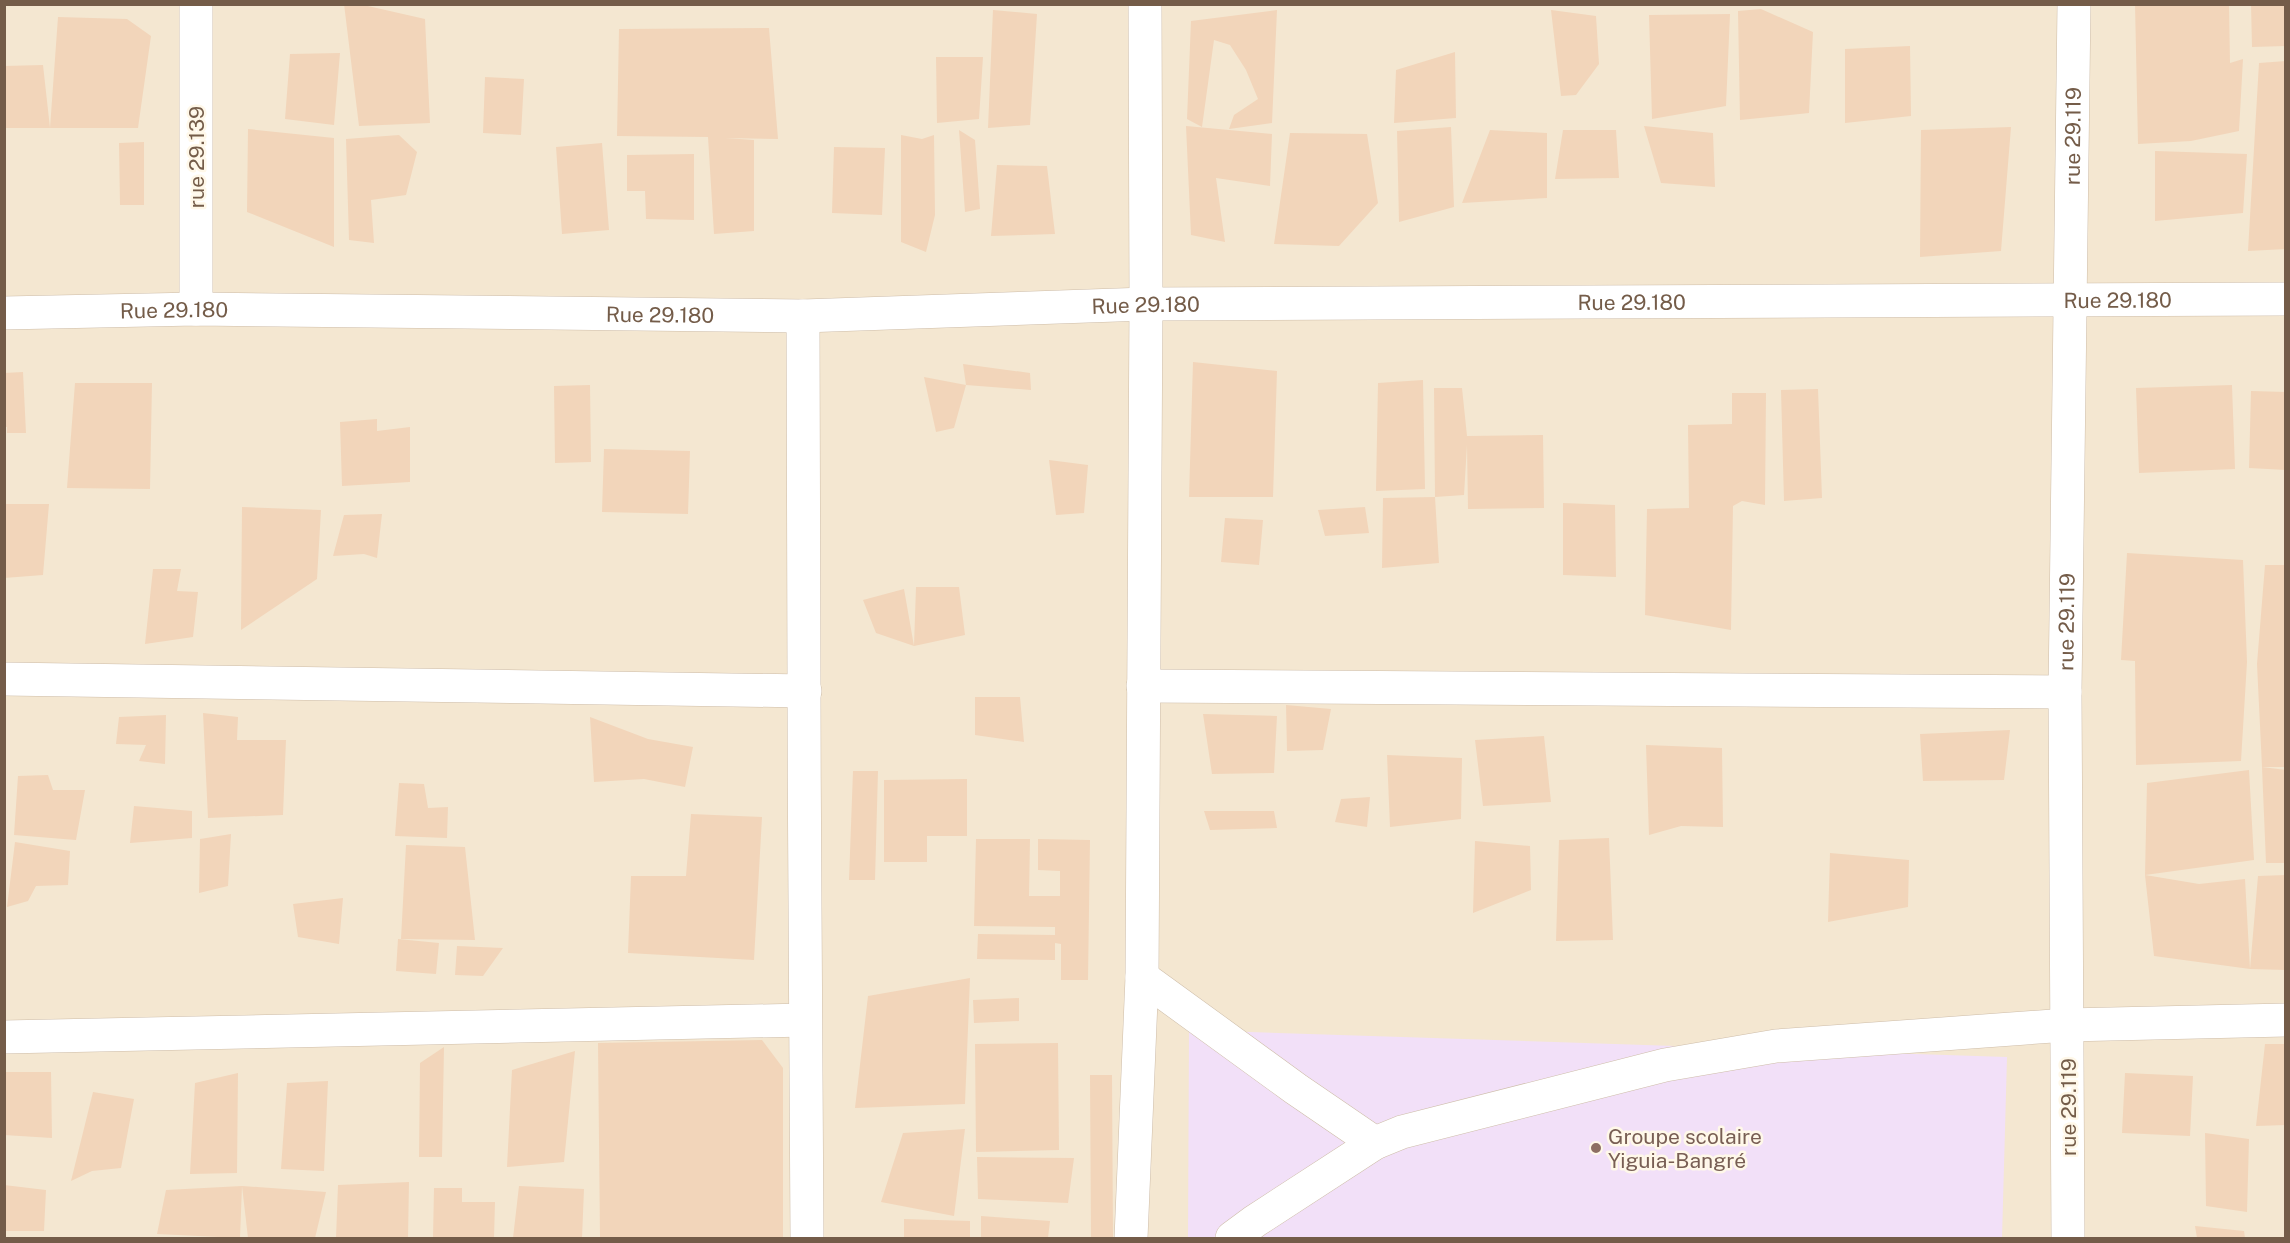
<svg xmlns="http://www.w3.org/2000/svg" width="2290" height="1243" font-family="'Public Sans',sans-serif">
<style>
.residential{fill:#f4e7d1}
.education{fill:#f2e0f8}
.building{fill:#f2d5ba}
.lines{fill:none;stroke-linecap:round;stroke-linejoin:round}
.minor-casing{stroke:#cebda9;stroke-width:34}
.minor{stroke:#fff;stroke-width:33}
.education-dot{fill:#8d6e63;stroke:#fff8e9;stroke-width:2}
.labels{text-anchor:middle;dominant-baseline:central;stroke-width:5;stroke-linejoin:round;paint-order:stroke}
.street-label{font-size:21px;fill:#745c49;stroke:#fff8e9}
.education-label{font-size:21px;fill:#785e54;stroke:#fff8e9;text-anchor:start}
</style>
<rect width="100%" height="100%" fill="#fcf5e3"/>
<path class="residential" d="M 5,5 L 2285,5 L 2285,1238 L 5,1238 Z"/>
<path class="education" d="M 1189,1030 L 2007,1057 L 2002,1238 L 1188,1238 Z"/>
<path class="building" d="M 344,4 L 359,4 L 425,19 L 430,123 L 359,126 Z
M 2135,4 L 2229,4 L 2230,63 L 2243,59 L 2239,131 L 2191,141 L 2138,144 Z
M 2251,4 L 2286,4 L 2286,46 L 2252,47 Z
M 1761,9 L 1813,32 L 1809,113 L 1740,120 L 1738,11 Z
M 993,10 L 1037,14 L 1030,125 L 988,128 Z
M 1277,10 L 1272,123 L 1229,129 L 1234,115 L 1258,99 L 1246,70 L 1230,45 L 1214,40 L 1202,127 L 1187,119 L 1191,21 Z
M 1551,10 L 1596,16 L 1599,64 L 1576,95 L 1561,96 Z
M 1730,14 L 1726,106 L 1652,119 L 1649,15 Z
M 58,17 L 127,19 L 151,36 L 138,128 L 4,128 L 4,66 L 43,65 L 50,128 Z
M 769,28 L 778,139 L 725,138 L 754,140 L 754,231 L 714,234 L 708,137 L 617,136 L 619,29 Z
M 1910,46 L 1911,116 L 1845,123 L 1845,49 Z
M 1455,52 L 1456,118 L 1394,123 L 1396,70 Z
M 340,53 L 334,125 L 285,119 L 290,54 Z
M 936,57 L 983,57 L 979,119 L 937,123 Z
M 2286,61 L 2286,249 L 2248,251 L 2259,63 Z
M 485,77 L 524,79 L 521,135 L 483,133 Z
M 1186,126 L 1272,134 L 1270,186 L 1216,178 L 1225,242 L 1191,235 Z
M 1644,126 L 1713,133 L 1715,187 L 1661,183 Z
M 1451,127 L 1454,207 L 1399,222 L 1397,131 Z
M 2011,127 L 2001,251 L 1920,257 L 1921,130 Z
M 248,129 L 334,138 L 334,247 L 247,212 Z
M 959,130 L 975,140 L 980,209 L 965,212 Z
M 1490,130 L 1547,133 L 1547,198 L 1462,203 Z
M 1563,130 L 1616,130 L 1619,178 L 1555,179 Z
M 1290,133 L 1367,134 L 1378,203 L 1339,246 L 1274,244 Z
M 399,135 L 417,152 L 406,195 L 371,200 L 374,243 L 349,240 L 346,139 Z
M 901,135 L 922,139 L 934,135 L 935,215 L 926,252 L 901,242 Z
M 144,142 L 144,205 L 120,205 L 119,143 Z
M 602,143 L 609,230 L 562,234 L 556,147 Z
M 834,147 L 885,148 L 882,215 L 832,213 Z
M 2155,151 L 2247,154 L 2243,213 L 2155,221 Z
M 694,154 L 694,220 L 646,219 L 645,191 L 627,191 L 627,155 Z
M 997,165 L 1047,166 L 1055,234 L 991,236 Z
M 1193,362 L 1277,371 L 1273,497 L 1189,497 Z
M 963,364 L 1030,373 L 1031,390 L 966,385 L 954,428 L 936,432 L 924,377 L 966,385 Z
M 23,372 L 26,433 L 7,433 L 7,427 L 4,427 L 4,373 Z
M 1423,380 L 1425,489 L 1376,491 L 1378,383 Z
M 75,383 L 152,383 L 150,489 L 67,488 Z
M 590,385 L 591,462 L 555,463 L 554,386 Z
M 2232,385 L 2235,469 L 2139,473 L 2136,388 Z
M 1434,388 L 1462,388 L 1467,436 L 1543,435 L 1544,508 L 1468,509 L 1467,445 L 1464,495 L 1435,497 Z
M 1818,389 L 1822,498 L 1784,501 L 1781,390 Z
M 2251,391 L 2286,392 L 2286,470 L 2249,468 Z
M 1732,393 L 1766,393 L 1765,505 L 1742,501 L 1733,506 L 1731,630 L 1645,615 L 1647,509 L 1689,508 L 1688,425 L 1732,424 Z
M 377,419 L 377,431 L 410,427 L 410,482 L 342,486 L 340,422 Z
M 604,449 L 690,451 L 688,514 L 602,512 Z
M 1049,460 L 1088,465 L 1084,513 L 1056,515 Z
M 1435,497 L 1439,563 L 1382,568 L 1383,498 Z
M 1563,503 L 1615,505 L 1616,577 L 1563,575 Z
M 4,504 L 49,504 L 43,575 L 4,578 Z
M 242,507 L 321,510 L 317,579 L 241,630 Z
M 1365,507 L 1369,533 L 1325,536 L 1318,510 Z
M 382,514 L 377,558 L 364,554 L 333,556 L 344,515 Z
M 1225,518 L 1263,520 L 1259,565 L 1221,562 Z
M 2127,553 L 2243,560 L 2247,662 L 2241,761 L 2136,765 L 2135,661 L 2121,660 Z
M 2265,565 L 2286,565 L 2286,767 L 2262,767 L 2257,664 Z
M 153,569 L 181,569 L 177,591 L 198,592 L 193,637 L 145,644 Z
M 916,587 L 959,587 L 965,635 L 914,646 L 876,633 L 863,600 L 904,589 L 914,646 Z
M 975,697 L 1020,697 L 1024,742 L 975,735 Z
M 1286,705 L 1331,709 L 1323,750 L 1287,751 Z
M 203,713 L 238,717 L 237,740 L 286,740 L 283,815 L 208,818 Z
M 1203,714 L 1277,716 L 1274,773 L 1212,774 Z
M 166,715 L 165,764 L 139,761 L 146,745 L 116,744 L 119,717 Z
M 590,717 L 648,739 L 693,747 L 685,787 L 644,779 L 594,782 Z
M 2010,730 L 2004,780 L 1923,781 L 1920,734 Z
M 1544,736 L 1551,802 L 1483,806 L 1475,740 Z
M 1646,745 L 1722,748 L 1723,827 L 1681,826 L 1649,835 Z
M 1387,755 L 1462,758 L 1461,819 L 1390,827 Z
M 2262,767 L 2286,770 L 2286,863 L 2266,863 Z
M 2249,770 L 2254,860 L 2145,875 L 2147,783 Z
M 853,771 L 878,771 L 875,880 L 849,880 Z
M 48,775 L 53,790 L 85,790 L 76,840 L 14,835 L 18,776 Z
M 967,779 L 967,836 L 927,836 L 927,862 L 884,862 L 884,780 Z
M 399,783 L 424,784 L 428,808 L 448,807 L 447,838 L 395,836 Z
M 1370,797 L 1367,827 L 1335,822 L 1341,799 Z
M 134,806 L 192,811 L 192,838 L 130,843 Z
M 1204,811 L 1274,811 L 1277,828 L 1210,830 Z
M 691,814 L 762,817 L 754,960 L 628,953 L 631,876 L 686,876 Z
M 231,834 L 228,886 L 199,893 L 200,839 Z
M 1609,838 L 1613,940 L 1556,941 L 1559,840 Z
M 976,839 L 1030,839 L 1029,896 L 1060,896 L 1060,871 L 1038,870 L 1038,839 L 1090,840 L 1088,980 L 1061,980 L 1061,944 L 1055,943 L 1055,960 L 977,959 L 978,934 L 1055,935 L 1055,927 L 974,926 Z
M 1475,841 L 1530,846 L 1531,890 L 1473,913 Z
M 15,842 L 70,851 L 68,885 L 36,886 L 28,901 L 7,907 Z
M 406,845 L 465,847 L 475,940 L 401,939 Z
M 1830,853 L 1909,860 L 1908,907 L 1828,922 Z
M 2145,875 L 2199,884 L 2245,879 L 2250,969 L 2154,956 Z
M 2286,875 L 2286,970 L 2250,969 L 2258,876 Z
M 343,898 L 339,944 L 298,937 L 293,904 Z
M 398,939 L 439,943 L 436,974 L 396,971 Z
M 457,946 L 503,948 L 483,976 L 455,975 Z
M 970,978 L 965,1104 L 855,1108 L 868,996 Z
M 1019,998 L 1019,1021 L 974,1023 L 973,1000 Z
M 762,1040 L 783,1068 L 783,1238 L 600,1238 L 598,1043 Z
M 1058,1043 L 1059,1150 L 976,1152 L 975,1044 Z
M 2265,1044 L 2286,1044 L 2286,1125 L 2256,1126 Z
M 444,1047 L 442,1157 L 419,1157 L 420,1063 Z
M 575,1051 L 564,1162 L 507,1167 L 512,1070 Z
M 4,1072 L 51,1072 L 52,1138 L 4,1135 Z
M 238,1073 L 237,1173 L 190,1174 L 195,1083 Z
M 2125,1073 L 2193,1076 L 2190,1136 L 2122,1133 Z
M 1090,1075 L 1112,1075 L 1113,1238 L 1091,1238 Z
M 328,1081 L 324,1171 L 281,1169 L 287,1083 Z
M 93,1092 L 134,1099 L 121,1168 L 92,1171 L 71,1181 Z
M 965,1129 L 954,1216 L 881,1202 L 903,1133 Z
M 2205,1133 L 2249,1139 L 2247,1212 L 2206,1206 Z
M 977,1157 L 1074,1158 L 1068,1203 L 978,1199 Z
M 409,1182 L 408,1238 L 336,1238 L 338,1185 Z
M 4,1185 L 46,1190 L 44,1231 L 4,1231 Z
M 242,1186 L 240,1238 L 157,1234 L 166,1190 L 242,1186 L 326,1192 L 315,1238 L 248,1238 Z
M 519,1186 L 584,1189 L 582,1238 L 513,1238 Z
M 434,1188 L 462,1188 L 462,1202 L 495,1202 L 494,1238 L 433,1238 Z
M 981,1216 L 1050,1221 L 1048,1238 L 981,1238 Z
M 904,1219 L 970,1221 L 970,1238 L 904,1238 Z
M 2195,1226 L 2244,1231 L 2245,1238 L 2197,1238 Z"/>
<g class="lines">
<g class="minor-casing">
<g id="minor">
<path d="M 196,4 L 196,309"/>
<path id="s1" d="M 4,313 L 196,309 L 803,316 L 1146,304 L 2286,299"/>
<path d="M 803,316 C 805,623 803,931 807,1238"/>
<path d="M 4,679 L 805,691"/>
<path d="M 1143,686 L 2065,692"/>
<path d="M 1142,977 L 1296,1089 L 1375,1143"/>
<path d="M 4,1037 L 805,1020"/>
<path d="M 1131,1238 L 1142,977 L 1146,304 L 1145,4"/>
<path d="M 1232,1238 L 1255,1221 L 1375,1143 L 1402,1132 L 1665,1065 L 1776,1046 L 2067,1025 L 2286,1020"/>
<path id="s2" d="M 2068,1238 L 2065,692 L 2074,4"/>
</g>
</g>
<use href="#minor" class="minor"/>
</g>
<circle class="education-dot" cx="1596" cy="1148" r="6"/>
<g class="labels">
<g class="street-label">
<text stroke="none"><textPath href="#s2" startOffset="1102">rue 29.119</textPath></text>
<text transform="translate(196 157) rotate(-90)">rue 29.139</text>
<text stroke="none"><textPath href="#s1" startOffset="2114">Rue 29.180</textPath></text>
<text stroke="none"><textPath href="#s1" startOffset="1628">Rue 29.180</textPath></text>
<text stroke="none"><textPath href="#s1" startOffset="1142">Rue 29.180</textPath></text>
<text stroke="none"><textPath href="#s1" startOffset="170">Rue 29.180</textPath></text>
<text stroke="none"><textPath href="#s1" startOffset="656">Rue 29.180</textPath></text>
<text stroke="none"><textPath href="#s2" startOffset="616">rue 29.119</textPath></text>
<text transform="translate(2068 1107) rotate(-90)">rue 29.119</text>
</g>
<g class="education-label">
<text x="1608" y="1136">Groupe scolaire<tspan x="1608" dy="24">Yiguia-Bangré</tspan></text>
</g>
</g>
<rect width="2290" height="1243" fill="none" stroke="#745c49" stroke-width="12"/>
</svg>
